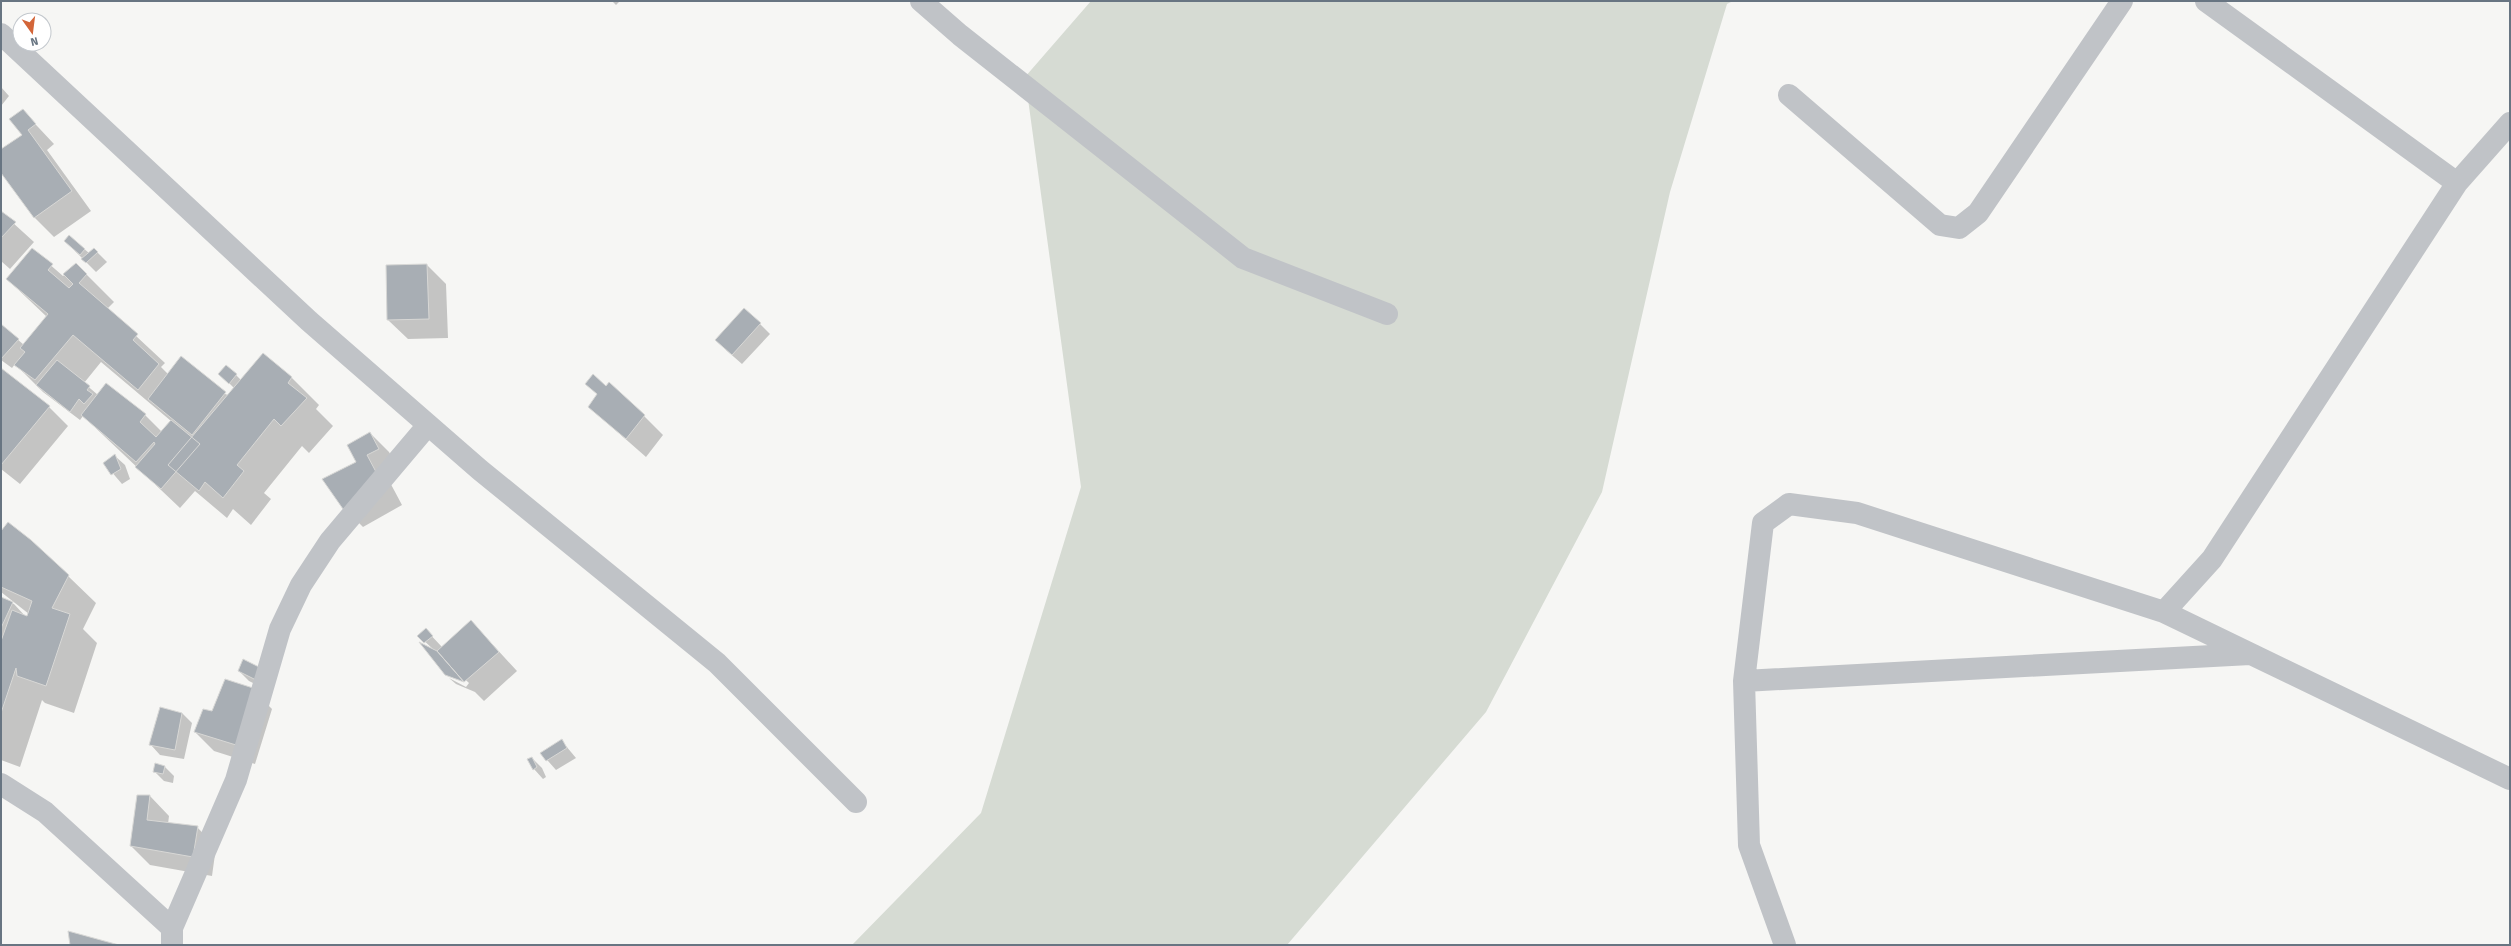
<svg xmlns="http://www.w3.org/2000/svg" width="2511" height="946" font-family="'Fira Sans',sans-serif">
<style>
.green{fill:#d6dbd3}
.shadow{fill:#0003;fill-rule:evenodd}
.building{fill:#a8aeb4;stroke:#d8d8d6}
.lines{fill:none;stroke-linecap:round;stroke-linejoin:round}
.minor{stroke:#c0c3c7;stroke-width:22}
</style>
<rect width="100%" height="100%" fill="#f6f6f4"/>
<path class="green" d="M 1091,1 L 1733,1 L 1727,4 L 1670,192 L 1602,492 L 1486,712 L 1287,945 L 852,945 L 981,813 L 1081,487 L 1025,77 Z"/>
<path class="shadow" d="M 612,1 L 620,1 L 616,5 Z
M 1,87 L 9,96 L 1,106 Z
M 23,111 L 54,144 L 47,150 L 91,211 L 54,237 L 35,218 L 1,172 L 1,150 L 23,135 Z
M 1,212 L 34,242 L 10,269 L 1,261 Z
M 70,237 L 89,253 L 94,249 L 107,262 L 96,272 L 75,251 Z
M 32,249 L 63,276 L 76,264 L 114,302 L 107,309 L 165,363 L 161,367 L 168,374 L 228,395 L 234,388 L 220,374 L 236,375 L 241,380 L 291,377 L 319,405 L 316,409 L 333,426 L 309,453 L 302,446 L 264,493 L 271,499 L 251,525 L 233,509 L 227,518 L 195,491 L 180,508 L 83,416 L 80,420 L 43,392 L 15,364 L 12,368 L 1,360 L 1,325 L 24,345 L 47,317 L 7,279 ZM 101,362 L 171,421 L 162,432 L 145,415 L 106,384 L 98,395 L 84,383 Z
M 427,265 L 446,284 L 448,338 L 408,339 L 388,320 L 387,266 Z
M 760,324 L 770,334 L 742,364 L 726,350 Z
M 1,369 L 49,407 L 68,426 L 20,484 L 1,469 Z
M 586,383 L 606,387 L 644,416 L 663,435 L 646,457 L 589,407 L 598,395 Z
M 370,433 L 389,452 L 398,468 L 386,475 L 402,505 L 363,527 L 344,508 L 357,462 Z
M 115,456 L 125,465 L 130,479 L 122,484 L 104,463 Z
M 1,533 L 68,576 L 96,603 L 83,629 L 97,643 L 74,713 L 45,703 L 42,700 L 20,767 L 1,760 L 1,598 L 14,604 L 26,617 L 29,614 L 1,592 Z
M 471,621 L 517,671 L 484,701 L 475,692 L 456,684 L 449,678 L 466,687 L 469,683 L 419,636 L 426,630 L 442,647 Z
M 244,660 L 267,690 L 249,681 L 239,671 Z
M 252,689 L 272,709 L 255,764 L 214,751 L 195,732 L 213,712 Z
M 161,708 L 182,713 L 192,723 L 184,759 L 160,755 L 151,745 Z
M 561,740 L 576,758 L 556,770 L 541,753 Z
M 532,758 L 542,768 L 546,777 L 543,779 L 534,769 Z
M 165,767 L 174,776 L 173,783 L 164,781 L 154,771 Z
M 150,796 L 169,816 L 168,824 L 197,827 L 216,847 L 212,876 L 150,865 L 131,846 Z"/>
<path class="building" d="M 23,109 L 36,124 L 28,130 L 72,191 L 34,218 L 1,173 L 1,149 L 22,135 L 9,119 Z
M 1,211 L 16,222 L 1,238 Z
M 69,235 L 85,249 L 80,255 L 64,241 Z
M 32,248 L 53,264 L 48,270 L 69,288 L 73,284 L 63,274 L 76,263 L 87,274 L 79,283 L 138,334 L 133,340 L 159,364 L 138,390 L 73,335 L 35,380 L 14,365 L 25,352 L 20,348 L 48,314 L 6,279 Z
M 94,248 L 98,252 L 86,263 L 81,259 Z
M 427,264 L 429,319 L 387,320 L 386,265 Z
M 744,308 L 761,323 L 732,355 L 715,340 Z
M 1,324 L 19,339 L 1,359 Z
M 263,353 L 292,377 L 288,383 L 307,398 L 281,426 L 274,419 L 237,465 L 244,471 L 223,498 L 205,482 L 199,491 L 168,465 Z
M 181,356 L 226,392 L 192,435 L 148,399 Z
M 57,360 L 90,386 L 87,390 L 93,394 L 84,404 L 79,399 L 70,412 L 36,385 Z
M 226,365 L 237,374 L 229,384 L 218,374 Z
M 1,368 L 50,406 L 1,465 Z
M 593,374 L 606,386 L 609,382 L 645,415 L 626,439 L 588,407 L 597,394 L 585,384 Z
M 106,383 L 146,414 L 140,422 L 156,437 L 171,420 L 200,444 L 161,489 L 135,467 L 155,444 L 154,442 L 136,462 L 81,415 Z
M 370,432 L 379,449 L 367,455 L 383,485 L 343,509 L 322,479 L 356,462 L 347,445 Z
M 115,454 L 121,469 L 111,475 L 103,463 Z
M 8,522 L 31,540 L 69,575 L 52,608 L 70,614 L 46,686 L 17,676 L 16,668 L 1,713 L 1,641 L 12,610 L 27,616 L 32,601 L 1,587 L 1,531 Z
M 1,597 L 13,602 L 1,628 Z
M 471,620 L 499,652 L 464,682 L 437,651 Z
M 426,628 L 433,636 L 424,643 L 417,636 Z
M 419,642 L 437,651 L 464,682 L 445,675 Z
M 243,659 L 263,669 L 258,681 L 238,671 Z
M 225,679 L 253,688 L 236,745 L 194,732 L 203,709 L 212,711 Z
M 160,707 L 182,713 L 175,750 L 149,745 Z
M 562,739 L 567,748 L 546,761 L 540,753 Z
M 532,757 L 537,767 L 533,770 L 527,759 Z
M 155,763 L 165,766 L 163,774 L 153,772 Z
M 137,795 L 150,795 L 147,820 L 198,826 L 193,857 L 130,846 Z
M 68,931 L 119,945 L 70,945 Z"/>
<g class="lines">
<path class="minor" d="M 921,1 L 960,35 L 1243,258 L 1387,314
M 2206,1 L 2457,183
M 1,34 L 309,321 L 480,470 L 717,663 L 856,802
M 1789,95 L 1940,225 L 1959,228 L 1978,213 L 2122,1
M 2164,612 L 2212,559 L 2457,183 L 2510,123
M 1744,681 L 1763,523 L 1789,504 L 1857,513 L 2164,612 L 2510,779
M 1,784 L 45,812 L 172,928
M 172,945 L 172,928 L 236,780 L 280,629 L 301,585 L 330,541 L 428,425
M 1785,945 L 1749,845 L 1744,681 L 2250,654"/>
</g>
<rect width="2511" height="946" fill="none" stroke="#687582" stroke-width="4"/>
<g transform="translate(32 32) rotate(166)"><circle r="19" fill="#ffffff" stroke="#c3c8cd"/>
<path d="M0-3L7 15L0 10L-7 15Z" fill="#d36538"/>
<text y="-6" font-size="11" font-weight="bold" text-anchor="middle" fill="#687582">N</text>
</g>
</svg>
